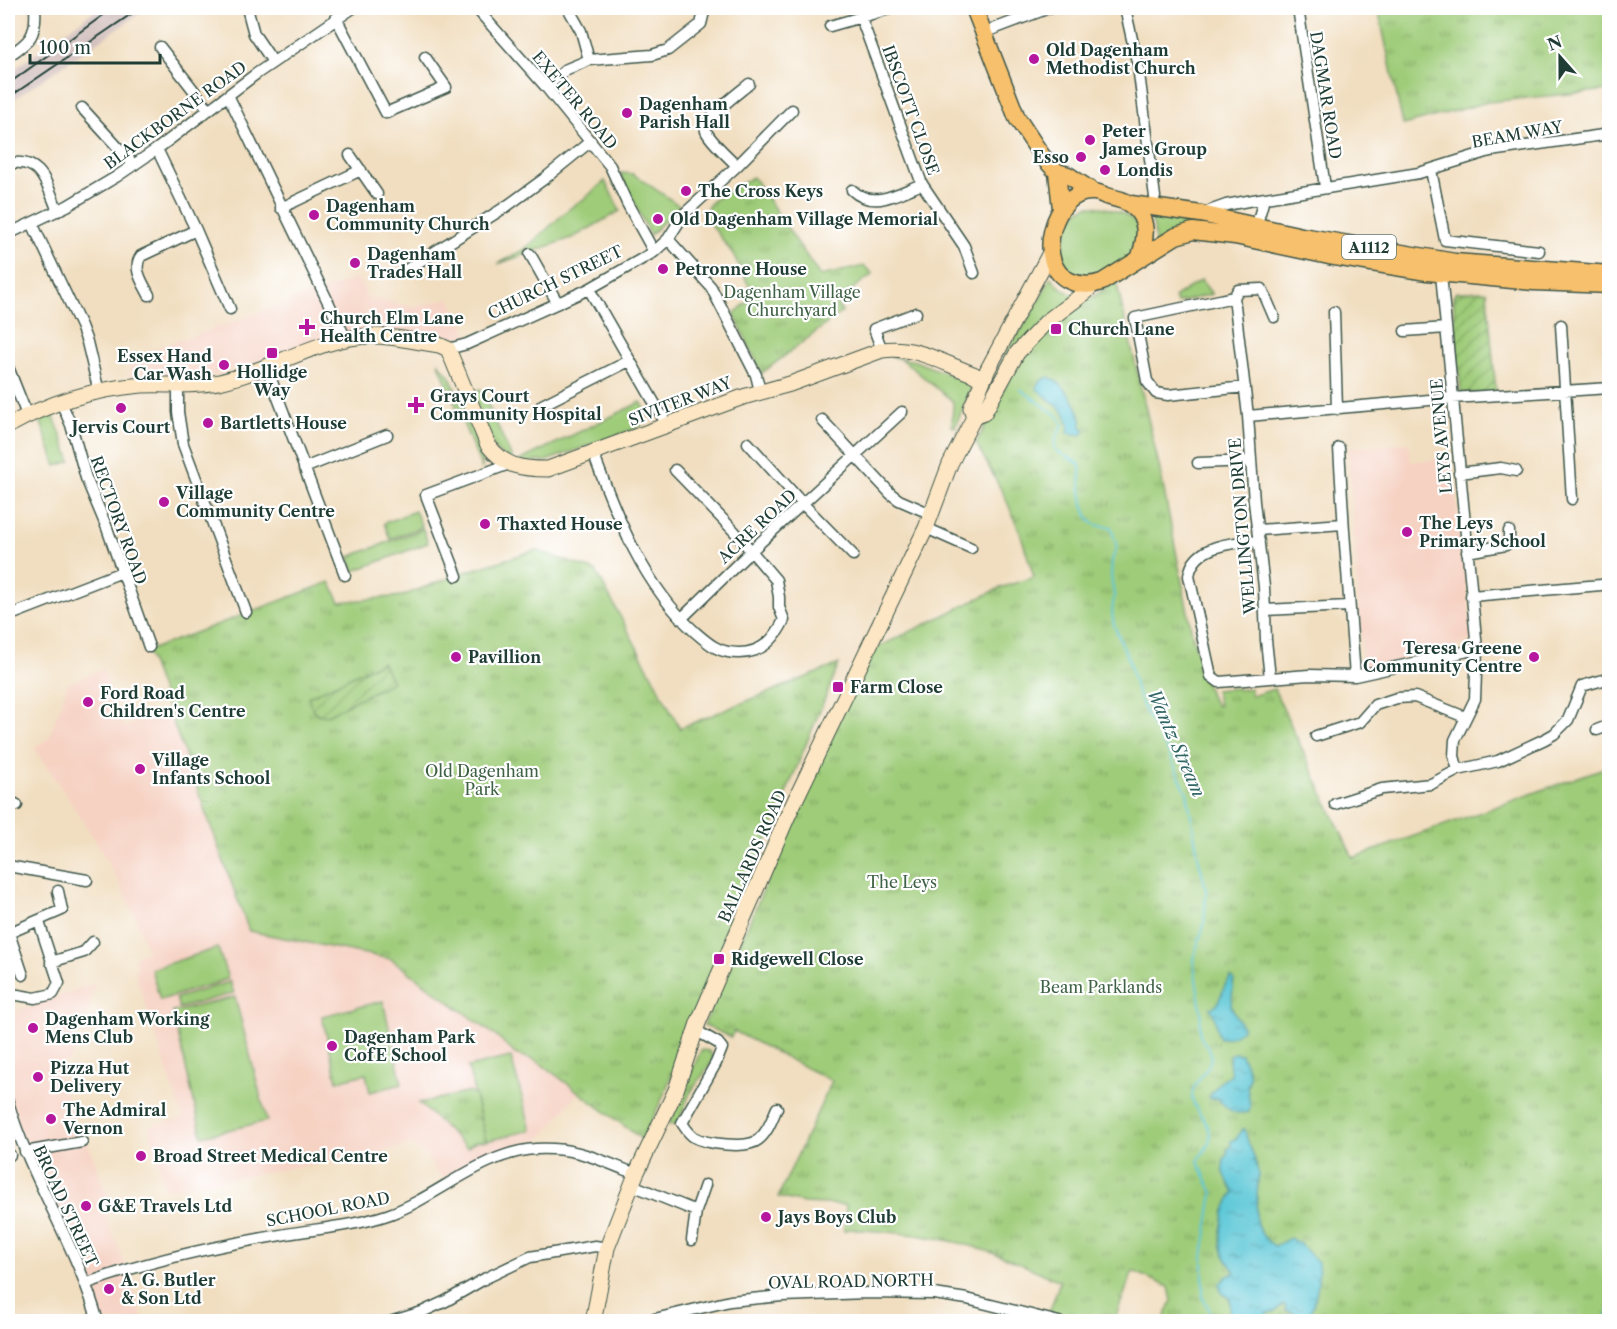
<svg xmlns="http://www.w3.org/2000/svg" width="1617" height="1329" font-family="'Libre Caslon Text',serif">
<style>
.built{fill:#f6d2c3}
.railway{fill:#d1bfbd}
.grass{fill:#9fcc79;stroke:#5f8456;stroke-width:1.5}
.park{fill:url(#park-tufts);stroke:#5f8456;stroke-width:1.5}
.garden{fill:url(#garden-furrows);stroke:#5f8456;stroke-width:1.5}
.water{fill:url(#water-ripples);stroke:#3e8286;stroke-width:1.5}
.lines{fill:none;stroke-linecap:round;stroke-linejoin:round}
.stream{stroke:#5cc7d7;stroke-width:2}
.street-casing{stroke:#3e5549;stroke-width:13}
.secondary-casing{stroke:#3e5549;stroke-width:17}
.primary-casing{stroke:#3e5549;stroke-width:19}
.street{stroke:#fff;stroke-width:10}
.secondary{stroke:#fce6c4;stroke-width:15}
.primary{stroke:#f7c06c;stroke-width:16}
.rail{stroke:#1f3d34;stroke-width:2}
.poi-dot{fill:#b5179e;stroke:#fff;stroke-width:2}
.labels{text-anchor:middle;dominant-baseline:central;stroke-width:4.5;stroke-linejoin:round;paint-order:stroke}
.shield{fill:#fff;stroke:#627771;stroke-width:1.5}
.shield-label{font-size:15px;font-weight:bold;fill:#1f3d34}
.poi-label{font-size:16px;font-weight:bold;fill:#1f3d34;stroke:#fff;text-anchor:start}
.street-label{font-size:16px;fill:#1f3d34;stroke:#fff}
.park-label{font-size:16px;fill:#3f6145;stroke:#fff}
.water-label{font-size:18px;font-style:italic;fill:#316665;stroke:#fff}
</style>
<defs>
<pattern id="park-tufts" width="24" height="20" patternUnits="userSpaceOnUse" patternTransform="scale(1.5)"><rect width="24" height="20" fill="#9fcc79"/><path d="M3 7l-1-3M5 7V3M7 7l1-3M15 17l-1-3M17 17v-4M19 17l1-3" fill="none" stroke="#81a764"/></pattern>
<pattern id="garden-furrows" width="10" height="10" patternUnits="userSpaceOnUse" patternTransform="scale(1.5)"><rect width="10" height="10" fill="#9fcc79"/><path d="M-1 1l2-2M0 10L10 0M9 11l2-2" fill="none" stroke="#81a764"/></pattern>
<pattern id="water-ripples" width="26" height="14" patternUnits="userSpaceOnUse" patternTransform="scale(1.5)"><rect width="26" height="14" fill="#5cc7d7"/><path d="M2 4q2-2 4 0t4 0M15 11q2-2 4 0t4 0" fill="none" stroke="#4ba3af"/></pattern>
</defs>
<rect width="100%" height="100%" fill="#fff"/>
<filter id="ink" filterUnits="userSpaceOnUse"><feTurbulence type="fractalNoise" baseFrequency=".0167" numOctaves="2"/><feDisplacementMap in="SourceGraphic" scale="12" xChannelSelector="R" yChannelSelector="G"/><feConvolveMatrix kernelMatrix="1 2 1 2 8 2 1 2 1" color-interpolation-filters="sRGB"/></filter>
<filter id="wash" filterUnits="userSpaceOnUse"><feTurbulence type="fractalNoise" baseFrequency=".008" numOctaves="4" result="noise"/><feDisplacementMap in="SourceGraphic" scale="24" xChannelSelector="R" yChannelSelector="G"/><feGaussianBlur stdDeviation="1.35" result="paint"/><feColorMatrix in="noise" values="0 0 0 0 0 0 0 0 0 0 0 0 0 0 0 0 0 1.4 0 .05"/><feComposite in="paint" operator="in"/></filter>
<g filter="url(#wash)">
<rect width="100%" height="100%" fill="#f1dec0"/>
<path class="built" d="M 358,278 L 368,298 L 416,307 L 450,298 L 469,336 L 441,339 L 354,331 L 212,376 L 130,377 L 129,358 Z
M 1409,443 L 1411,462 L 1451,458 L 1473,640 L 1453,648 L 1363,671 L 1348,448 Z
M 103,669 L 124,727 L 169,710 L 249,930 L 391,959 L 498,1037 L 515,1054 L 537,1061 L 579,1092 L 537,1143 L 521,1144 L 493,1153 L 475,1161 L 444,1180 L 423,1153 L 410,1145 L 350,1158 L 165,1190 L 149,1126 L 183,1118 L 134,970 L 138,968 L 134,957 L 148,951 L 130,904 L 102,851 L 67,796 L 34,748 L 49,738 L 68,683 Z
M 95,983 L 86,1019 L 70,1023 L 75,1043 L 73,1054 L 69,1061 L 56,1067 L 82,1141 L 88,1143 L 110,1202 L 101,1205 L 127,1269 L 143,1321 L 98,1321 L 8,1102 L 8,1014 Z"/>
<path class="railway" d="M 98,8 L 148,8 L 8,103 L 8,74 Z"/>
<path class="grass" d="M 620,173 L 633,174 L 680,206 L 650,235 Z
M 605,181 L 620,211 L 574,237 L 498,264 L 525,249 L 570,208 L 584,199 Z
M 1088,206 C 1102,206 1134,213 1138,228 C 1140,234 1140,241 1141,247 L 1099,282 L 1078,283 L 1061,262 L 1061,256 C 1065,237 1066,213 1088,206 Z
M 1151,216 L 1240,234 L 1199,231 L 1155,245 L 1154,227 L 1150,217 Z
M 1051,277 C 1059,287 1066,293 1079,297 L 994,381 L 1006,353 L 1036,306 Z
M 891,356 L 915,361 L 966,381 L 971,389 L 955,427 L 952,426 L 953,402 L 903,360 Z
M 438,362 L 450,377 L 482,454 L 482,469 Z
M 481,389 L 514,463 L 496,451 L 471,393 Z
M 641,402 C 648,412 648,418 640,427 L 546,461 L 517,462 Z
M 50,416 L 54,417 L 71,461 L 56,466 L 40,420 Z
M 415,511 L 422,527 L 390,539 L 384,523 Z
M 423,529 L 428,543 L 354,571 L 349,557 Z
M 218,948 L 228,979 L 160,1000 L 151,969 Z
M 230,982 L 234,993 L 179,1008 L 176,998 Z
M 235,997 L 267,1121 L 202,1136 L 173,1012 Z
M 383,1001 L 402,1084 L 370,1092 L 366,1074 L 337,1081 L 322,1016 Z
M 511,1057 L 531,1130 L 486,1141 L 468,1067 Z"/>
<path class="park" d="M 1378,8 L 1609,8 L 1609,90 L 1488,102 L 1403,125 Z
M 753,177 L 820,276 L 864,266 L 873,274 L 836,301 L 842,312 L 762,373 L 734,314 L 754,296 L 733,254 L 703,214 L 712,201 Z
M 1201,280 L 1212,294 L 1177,303 L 1175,297 Z
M 1116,281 L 1160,470 L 1193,638 L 1210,696 L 1217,706 L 1219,705 L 1215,690 L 1237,688 L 1238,690 L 1250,688 L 1252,696 L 1274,689 L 1353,858 L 1609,766 L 1609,1321 L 1163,1321 L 1172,1301 L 1169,1287 L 1133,1271 L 1114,1321 L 1072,1321 L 1049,1313 L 1060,1281 C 1036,1271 1012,1259 987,1251 C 944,1236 895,1232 849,1229 L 844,1231 L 846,1205 L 804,1203 L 778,1197 L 832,1081 L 734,1031 L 731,1037 L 704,1025 L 868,652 L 1000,588 L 1034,577 L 1020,532 L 1005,497 L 976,443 C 989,419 1003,387 1018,366 C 1043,329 1080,306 1116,281 Z
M 536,550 L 596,571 L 680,728 L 839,664 L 692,1022 L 665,1092 L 643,1140 L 537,1061 L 515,1054 L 500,1039 L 391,959 L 249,931 L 147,651 L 330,582 L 340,602 L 402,596 L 462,573 Z
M 701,1050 L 709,1051 L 714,1059 L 690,1093 L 678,1123 L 668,1125 Z
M 470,1092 L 475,1096 L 486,1141 C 478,1140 472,1143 467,1148 L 419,1103 Z"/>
<path class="garden" d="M 1484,291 L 1487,292 L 1496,393 L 1461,393 L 1453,297 L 1456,292 Z
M 382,662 L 392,682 L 327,715 C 314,717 311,707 308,697 Z"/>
<path class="water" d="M 1049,377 C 1064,383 1084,411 1081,427 L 1085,430 L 1082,435 L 1068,433 L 1069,425 L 1064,412 L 1036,388 C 1038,382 1043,379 1049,377 Z
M 1231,977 L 1234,979 L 1231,1006 L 1243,1028 C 1238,1035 1229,1038 1220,1039 C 1214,1028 1219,1020 1210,1008 L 1217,1005 L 1225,985 Z
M 1235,1053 L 1241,1054 C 1245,1066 1254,1074 1247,1086 L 1250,1105 L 1249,1112 C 1232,1116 1229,1109 1217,1099 L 1211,1099 L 1209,1097 L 1220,1082 L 1231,1075 L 1229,1062 L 1230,1055 Z
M 1242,1129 L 1245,1129 C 1247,1146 1256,1155 1258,1173 C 1259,1188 1254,1213 1257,1225 C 1260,1233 1268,1243 1275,1246 L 1290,1238 L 1299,1243 L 1318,1262 C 1320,1282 1316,1302 1307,1319 L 1303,1321 L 1293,1312 L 1285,1310 L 1286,1306 L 1283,1305 L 1274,1312 L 1266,1313 L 1272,1321 L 1232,1321 L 1230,1311 L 1230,1298 L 1222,1293 L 1219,1285 L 1226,1277 L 1235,1272 C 1231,1266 1225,1259 1223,1252 C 1218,1235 1223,1206 1234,1193 C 1227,1180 1217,1166 1228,1153 L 1227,1150 L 1231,1146 L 1231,1141 L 1237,1138 Z"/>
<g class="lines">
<path class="stream" d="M 1020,389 L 1058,416 L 1063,424 C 1044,457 1060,449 1080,465 C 1080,481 1080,517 1096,525 C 1100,526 1107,526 1111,527 L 1117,547 L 1112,560 L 1111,576 L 1114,595 L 1112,613 L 1114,625 L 1129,661 L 1136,689 L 1146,713 L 1169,754 L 1187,793 L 1198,856 L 1206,890 L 1204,925 L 1195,953 L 1194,961 C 1195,978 1199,995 1201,1012 C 1201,1019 1199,1027 1200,1035 C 1202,1043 1210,1046 1211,1055 C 1212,1071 1192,1080 1192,1096 C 1192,1112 1215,1123 1209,1142 C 1207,1149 1200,1155 1198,1162 L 1213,1193 L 1203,1256 L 1203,1298 L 1216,1322
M 1605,1322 L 1610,1310"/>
</g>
</g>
<g filter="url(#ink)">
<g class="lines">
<g class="street-casing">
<path id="street" d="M 247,8 L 254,34 L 273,62
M 476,8 L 546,87 L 610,166 L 627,203 L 654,252
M 568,8 L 581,31 L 589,60
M 1125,8 L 1138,66 L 1155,197
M 1298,8 L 1325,187
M 336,18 L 386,113 L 446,87 L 425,57
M 861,18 L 922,184 L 964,246 L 974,273
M 830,26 L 893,8
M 983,33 L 1049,8
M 160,47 L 209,110
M 8,56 C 30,42 37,35 35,8
M 546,87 L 567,69 L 589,60 L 652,55 L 668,50 L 701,24 L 705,8
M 228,95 L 346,339
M 82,108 L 134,165
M 157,149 L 196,230 L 230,309
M 350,155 L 377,194
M 8,164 C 42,156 47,186 58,211
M 737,166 C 729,157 710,141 706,131 C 702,119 740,92 749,84
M 1431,170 L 1445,240 L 1539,251
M 852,190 C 873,210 899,193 922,184
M 281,208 L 361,170
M 1201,214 L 1226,205 L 1253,200 L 1419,173 L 1490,151 L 1610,134
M 32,223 L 81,326 L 87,342 L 99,392
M 1255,231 L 1264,199
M 8,234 L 67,206 L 116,177 L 157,149 L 256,74 L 353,8
M 668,239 L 711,287 L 756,375 L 760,391
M 530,254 L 557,302
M 403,272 L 507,206 L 544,179 L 591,141
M 1441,274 L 1477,649 L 1475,699 L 1455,740 L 1454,756 L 1458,770
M 589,289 L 667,425
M 149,295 C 143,283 132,268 141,256 L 196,230
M 1234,297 L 1135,318 L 1147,381 L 1156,393 L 1168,395 L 1245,387
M 1334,312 L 1337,409
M 1561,325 L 1572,499
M 1405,331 L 1446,328
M 448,349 L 467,344 L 589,289 L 654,252 L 668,239 L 684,214 L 737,166 L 792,110
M 882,350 L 874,329 L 916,313
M 266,366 L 345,575
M 8,367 L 27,415
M 178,385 L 178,412 L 183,444 L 246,612
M 61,402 L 71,425 L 86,478 L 107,528 L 149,647
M 542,405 L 629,361
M 1248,416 L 1234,297 L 1238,290 L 1262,289 L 1274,317
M 822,420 L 891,494 L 899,500 L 922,510
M 748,443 L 803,504 L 853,555
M 1339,448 L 1344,531 L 1355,676
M 593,453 C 617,517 643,585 695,632 C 710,645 719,653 739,653 C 762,653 775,639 784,620 L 779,607 L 779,597 L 776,580 L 734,531 L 675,470
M 1198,463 L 1251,461
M 304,468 L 387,435
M 1459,473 L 1501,468 L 1516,471
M 926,528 L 971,548
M 1258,530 L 1343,524
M 1259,541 C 1233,542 1193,545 1189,576 L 1211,676 L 1219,682 L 1270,678
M 1467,552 L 1506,545 L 1509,540 L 1509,531
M 457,576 L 426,495 L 509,464
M 1471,596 L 1601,585 L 1610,583
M 1265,610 L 1349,606
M 8,616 L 122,572
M 681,619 L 751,551 L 902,412
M 1477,649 L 1355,676 L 1309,675 L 1270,678 L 1266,640 L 1264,587 L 1254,502 L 1248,416 L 1452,398 L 1610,388
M 1597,730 L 1610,725
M 1316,736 L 1360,722 L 1375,705 L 1397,698 L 1415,697 L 1465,717
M 8,800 L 17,805
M 1335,804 L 1382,789 L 1431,784 L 1458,770 L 1498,761 L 1545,739 L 1554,734 L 1568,720 L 1582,686 L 1610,678
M 8,866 L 87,880
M 51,962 L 84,952 L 93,942
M 23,975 L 9,933 L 62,910 L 58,891
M 8,996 L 12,994 L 35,998 L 53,994 L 59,983 L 39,922
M 695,1030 L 718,1043 L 722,1048 L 716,1063 L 682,1123 C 686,1129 688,1133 694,1137 C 706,1144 747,1149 758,1140 C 768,1132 772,1119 777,1108
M 8,1102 C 30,1178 77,1245 98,1322
M 25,1152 L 82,1142
M 8,1156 L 10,1155
M 632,1185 L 696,1211
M 692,1240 L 696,1211 L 705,1185
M 85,1284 C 147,1261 210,1247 275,1236 C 312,1229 351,1227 387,1215 C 437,1198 482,1152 536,1149 C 578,1147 599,1160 636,1174
M 390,1322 L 422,1312 L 446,1301 L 486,1278 L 530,1257 L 595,1246 L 607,1248
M 642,1322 L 730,1301 L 782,1296 L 868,1293 L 934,1294 L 967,1299 L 1059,1322"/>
</g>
<g class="secondary-casing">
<path id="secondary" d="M 974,417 L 971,408 L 988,369 L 1051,251
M 8,426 C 48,403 95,389 142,385 C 167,384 194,387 219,382 C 271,371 318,337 372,336 C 394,336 417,342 439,345 L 448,349 L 488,445 C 505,467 521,469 548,469 L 743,397 L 790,384 L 882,350 C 915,345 943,363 973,374 L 983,380
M 593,1322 L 607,1248 L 636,1174 L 676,1090 L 698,1023 L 789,813 L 926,528 L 950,464 L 974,417 L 984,413 L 1017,353 L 1046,322 L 1086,292 L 1092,285"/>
</g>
<g class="primary-casing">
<path id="primary" d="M 974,8 L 1017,118 L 1042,156 L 1057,172 L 1068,175 L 1092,191
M 1057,172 L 1061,209
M 1131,204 L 1201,214 L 1302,236 L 1455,262 L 1610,274
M 1140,256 C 1146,238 1149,219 1132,206 C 1126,200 1114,198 1106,196 C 1102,194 1097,192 1093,192 C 1053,189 1033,265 1070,281 C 1081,286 1091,286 1102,282 L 1176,236 L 1193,231 L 1235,236 L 1329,256 L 1427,272 L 1534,282 L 1610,285"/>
</g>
<use href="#street" class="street"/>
<use href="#secondary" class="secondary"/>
<use href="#primary" class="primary"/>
<path class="rail" d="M 8,84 L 113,8
M 8,98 L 140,8"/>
</g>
</g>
<g class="poi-dot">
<circle cx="1034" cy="59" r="6"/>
<circle cx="627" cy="113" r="6"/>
<circle cx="1090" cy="140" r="6"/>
<circle cx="1081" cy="157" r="6"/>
<circle cx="1105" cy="170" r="6"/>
<circle cx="686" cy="191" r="6"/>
<circle cx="314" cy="215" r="6"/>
<circle cx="658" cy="219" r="6"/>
<circle cx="355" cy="263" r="6"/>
<circle cx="663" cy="269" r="6"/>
<path d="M304 318h6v6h6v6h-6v6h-6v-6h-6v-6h6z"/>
<rect x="1050" y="323" width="12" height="12" rx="3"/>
<rect x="266" y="347" width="12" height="12" rx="3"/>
<circle cx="224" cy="365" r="6"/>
<path d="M413 396h6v6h6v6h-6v6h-6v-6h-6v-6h6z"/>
<circle cx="121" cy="408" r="6"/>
<circle cx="208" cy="423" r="6"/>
<circle cx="164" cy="502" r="6"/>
<circle cx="485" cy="524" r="6"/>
<circle cx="1407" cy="532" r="6"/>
<circle cx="456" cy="657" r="6"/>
<circle cx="1534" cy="657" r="6"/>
<rect x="832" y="681" width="12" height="12" rx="3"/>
<circle cx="88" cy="702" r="6"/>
<circle cx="140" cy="769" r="6"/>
<rect x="713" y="953" width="12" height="12" rx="3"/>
<circle cx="33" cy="1028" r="6"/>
<circle cx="332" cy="1046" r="6"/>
<circle cx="38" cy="1077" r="6"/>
<circle cx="51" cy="1119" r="6"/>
<circle cx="141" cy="1156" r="6"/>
<circle cx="86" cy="1206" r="6"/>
<circle cx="766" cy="1217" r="6"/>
<circle cx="109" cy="1289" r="6"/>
</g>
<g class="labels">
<rect class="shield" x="1342" y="235" width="54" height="24" rx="4.5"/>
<g class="shield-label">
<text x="1369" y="247">A1112</text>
</g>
<g class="poi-label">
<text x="1046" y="50">Old Dagenham<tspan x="1046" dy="18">Methodist Church</tspan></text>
<text x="639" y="104">Dagenham<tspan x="639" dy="18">Parish Hall</tspan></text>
<text x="1102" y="131">Peter<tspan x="1102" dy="18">James Group</tspan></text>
<text x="1069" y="157" text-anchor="end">Esso</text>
<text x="1117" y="170">Londis</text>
<text x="698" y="191">The Cross Keys</text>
<text x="326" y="206">Dagenham<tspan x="326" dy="18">Community Church</tspan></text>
<text x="670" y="219">Old Dagenham Village Memorial</text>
<text x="367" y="254">Dagenham<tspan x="367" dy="18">Trades Hall</tspan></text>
<text x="675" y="269">Petronne House</text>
<text x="320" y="318">Church Elm Lane<tspan x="320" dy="18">Health Centre</tspan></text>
<text x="1068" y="329">Church Lane</text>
<text x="212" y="356" text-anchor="end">Essex Hand<tspan x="212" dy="18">Car Wash</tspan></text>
<text x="272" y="372" text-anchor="middle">Hollidge<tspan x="272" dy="18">Way</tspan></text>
<text x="430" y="396">Grays Court<tspan x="430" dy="18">Community Hospital</tspan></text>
<text x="220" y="423">Bartletts House</text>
<text x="121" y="427" text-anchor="middle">Jervis Court</text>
<text x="176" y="493">Village<tspan x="176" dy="18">Community Centre</tspan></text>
<text x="1419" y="523">The Leys<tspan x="1419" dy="18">Primary School</tspan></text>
<text x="497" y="524">Thaxted House</text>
<text x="1522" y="648" text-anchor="end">Teresa Greene<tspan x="1522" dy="18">Community Centre</tspan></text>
<text x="468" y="657">Pavillion</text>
<text x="850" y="687">Farm Close</text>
<text x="100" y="693">Ford Road<tspan x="100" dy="18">Children's Centre</tspan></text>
<text x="152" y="760">Village<tspan x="152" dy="18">Infants School</tspan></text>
<text x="731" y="959">Ridgewell Close</text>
<text x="45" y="1019">Dagenham Working<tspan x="45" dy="18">Mens Club</tspan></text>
<text x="344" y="1037">Dagenham Park<tspan x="344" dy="18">CofE School</tspan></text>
<text x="50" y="1068">Pizza Hut<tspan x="50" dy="18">Delivery</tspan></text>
<text x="63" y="1110">The Admiral<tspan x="63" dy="18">Vernon</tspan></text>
<text x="153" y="1156">Broad Street Medical Centre</text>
<text x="98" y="1206">G&amp;E Travels Ltd</text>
<text x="778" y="1217">Jays Boys Club</text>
<text x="121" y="1280">A. G. Butler<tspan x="121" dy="18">&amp; Son Ltd</tspan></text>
</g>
<g class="street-label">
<text transform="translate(1326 95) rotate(81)">DAGMAR ROAD</text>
<text transform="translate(575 100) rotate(50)">EXETER ROAD</text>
<text transform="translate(911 110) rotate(70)">IBSCOTT CLOSE</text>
<text transform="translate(175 115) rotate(-36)">BLACKBORNE ROAD</text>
<text transform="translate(1517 134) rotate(-10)">BEAM WAY</text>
<text transform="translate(555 282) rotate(-26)">CHURCH STREET</text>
<text transform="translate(680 401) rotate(-21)">SIVITER WAY</text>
<text transform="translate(1441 436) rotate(-95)">LEYS AVENUE</text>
<text transform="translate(119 520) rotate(70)">RECTORY ROAD</text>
<text transform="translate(757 526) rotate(-43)">ACRE ROAD</text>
<text transform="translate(1242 526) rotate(-95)">WELLINGTON DRIVE</text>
<text transform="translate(752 856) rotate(-66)">BALLARDS ROAD</text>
<text transform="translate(66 1206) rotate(65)">BROAD STREET</text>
<text transform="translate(328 1209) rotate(-11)">SCHOOL ROAD</text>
<text transform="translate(851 1281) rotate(-1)">OVAL ROAD NORTH</text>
</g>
<g class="park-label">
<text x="792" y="292">Dagenham Village<tspan x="792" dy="18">Churchyard</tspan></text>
<text x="482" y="771">Old Dagenham<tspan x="482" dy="18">Park</tspan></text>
<text x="902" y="882">The Leys</text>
<text x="1101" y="987">Beam Parklands</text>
</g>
<g class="water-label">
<text transform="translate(1176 743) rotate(66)">Wantz Stream</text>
</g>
</g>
<rect width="1617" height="1329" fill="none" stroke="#fff" stroke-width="30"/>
<g transform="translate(1560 57) rotate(339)" stroke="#ffffff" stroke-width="4.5" paint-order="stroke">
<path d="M0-4.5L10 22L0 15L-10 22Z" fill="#1f3d34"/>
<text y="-9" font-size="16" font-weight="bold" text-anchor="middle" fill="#1f3d34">N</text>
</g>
<path d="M30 54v9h130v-9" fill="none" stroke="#1f3d34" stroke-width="3"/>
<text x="39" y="54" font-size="18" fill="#1f3d34" stroke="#ffffff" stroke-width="4.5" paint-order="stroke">100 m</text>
</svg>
